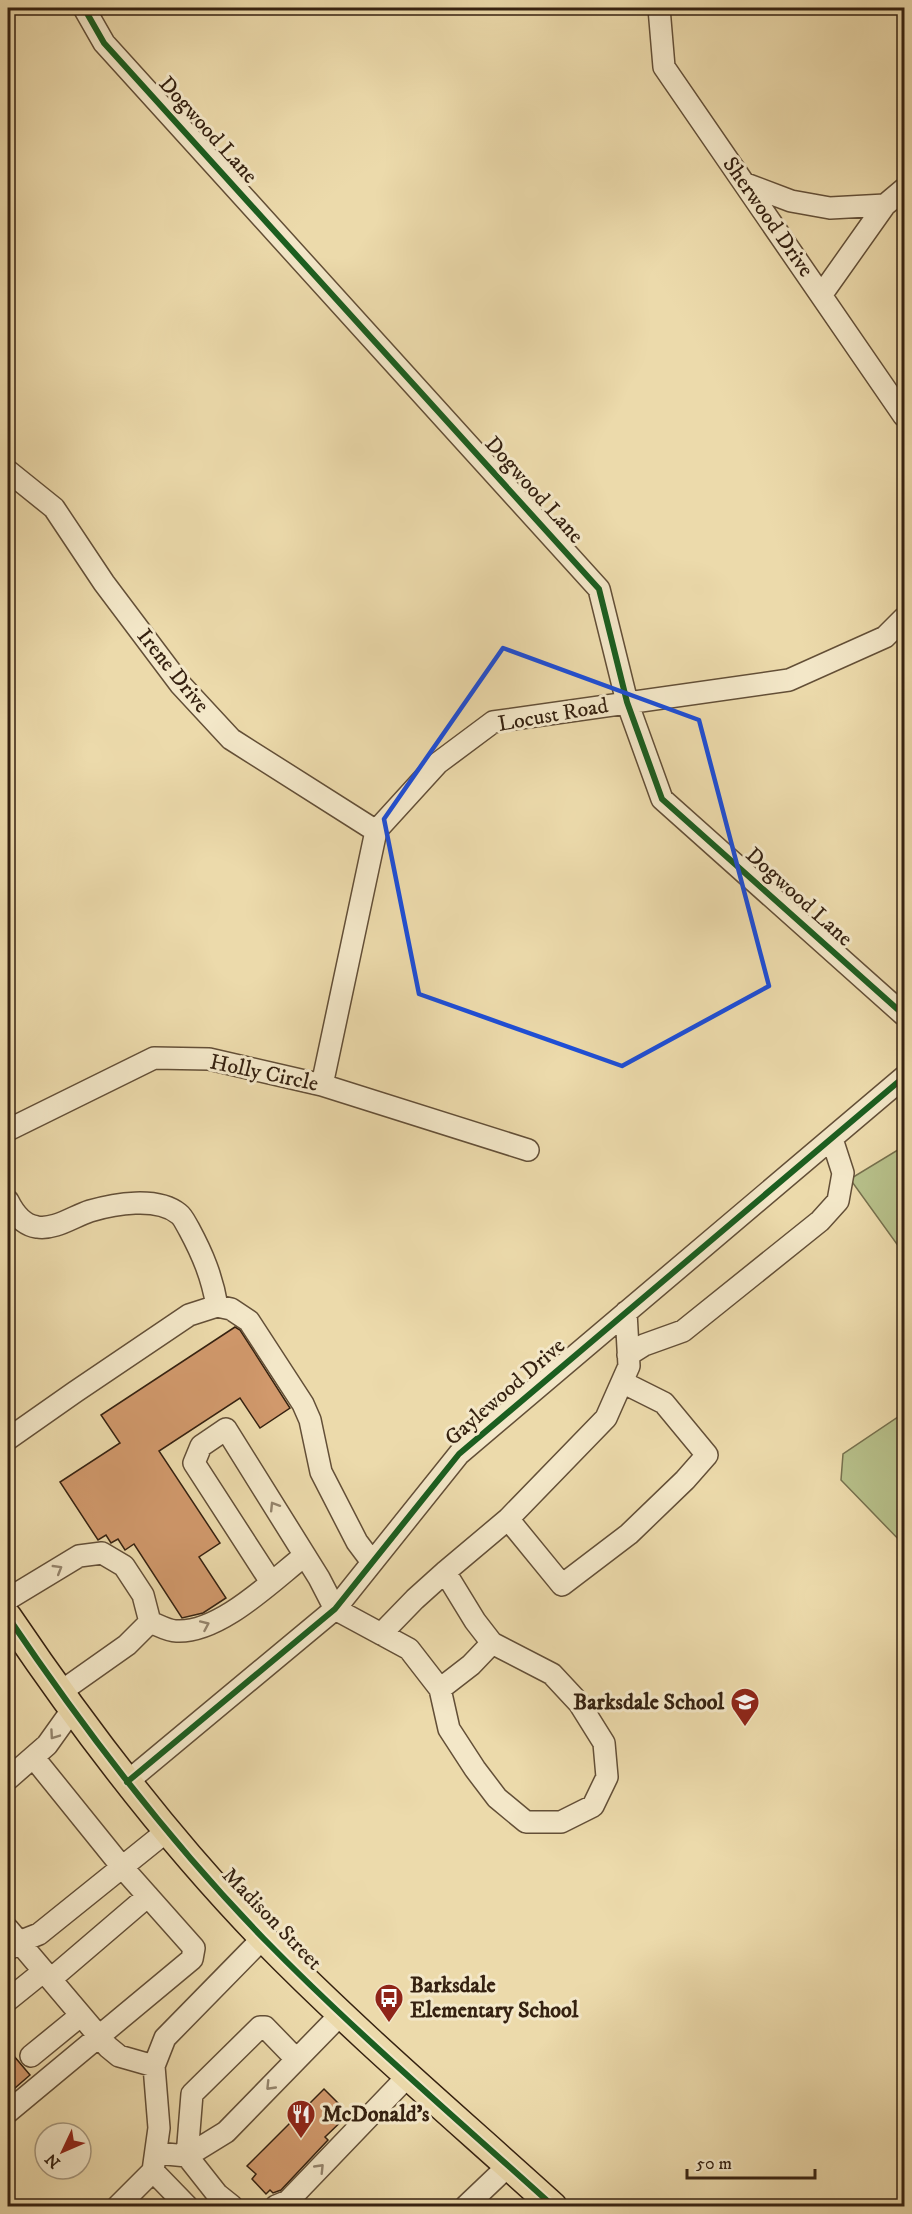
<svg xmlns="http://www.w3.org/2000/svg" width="912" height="2214" font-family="'IM FELL DW Pica',serif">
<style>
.green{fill:#b7c08a;stroke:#76704d;stroke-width:1.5}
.building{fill:#d1996c;stroke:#352110;stroke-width:1.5}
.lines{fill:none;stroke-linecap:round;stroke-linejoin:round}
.minor-casing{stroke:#634f37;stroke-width:24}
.major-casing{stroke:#352110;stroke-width:30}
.minor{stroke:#f3e7c8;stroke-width:21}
.major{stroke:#ecdaab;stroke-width:27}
.cycleway-casing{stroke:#f3e7c8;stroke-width:10}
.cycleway{stroke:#1b5e20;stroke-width:6}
.oneway{stroke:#94846c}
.marked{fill:none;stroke:#1d4ed8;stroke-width:4.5;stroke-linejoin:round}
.labels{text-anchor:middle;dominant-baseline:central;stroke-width:6;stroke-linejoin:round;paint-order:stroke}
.street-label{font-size:22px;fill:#352110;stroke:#f3e7c8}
.poi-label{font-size:22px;font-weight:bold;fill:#352110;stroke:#f3e7c8;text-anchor:start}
</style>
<rect width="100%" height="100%" fill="#ecdaab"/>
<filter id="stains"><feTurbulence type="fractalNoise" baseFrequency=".00333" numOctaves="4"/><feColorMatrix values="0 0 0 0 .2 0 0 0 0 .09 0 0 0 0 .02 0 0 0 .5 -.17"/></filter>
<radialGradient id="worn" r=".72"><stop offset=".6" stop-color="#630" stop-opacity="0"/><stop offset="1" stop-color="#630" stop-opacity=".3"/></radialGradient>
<path class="green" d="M 901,1148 L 904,1148 L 904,1254 L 850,1179 Z
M 904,1413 L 904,1545 L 841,1480 L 843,1454 Z"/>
<path class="building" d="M 235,1327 L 240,1330 L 290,1408 L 260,1428 L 240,1398 L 159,1451 L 220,1543 L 199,1557 L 226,1598 L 203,1613 L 182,1618 L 134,1544 L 125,1550 L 118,1539 L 111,1543 L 106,1535 L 98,1540 L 60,1482 L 120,1443 L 101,1415 Z
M 8,2049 L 30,2075 L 8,2094 Z
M 324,2089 L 349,2114 L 325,2137 L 328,2140 L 281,2190 L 273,2193 L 270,2190 L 266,2194 L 252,2179 L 256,2174 L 247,2166 Z"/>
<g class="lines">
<g class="minor-casing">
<path id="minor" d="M 84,8 L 104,43 L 599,589 L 627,702 L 662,799 L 904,1015
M 659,8 L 664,67 L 904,416
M 746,184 L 791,201 L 830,208 L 885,205
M 822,294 L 885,205 L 904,189
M 8,471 L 54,508 L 104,583 L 180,684 L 231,739 L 376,831
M 322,1085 L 376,831 L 438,763 L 493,722 L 789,680 L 885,637 L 904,618
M 8,1130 L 154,1058 L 209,1059 L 322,1085 L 528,1150
M 8,1201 C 14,1213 23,1225 37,1227 C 55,1230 74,1216 90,1211 C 114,1204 157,1196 179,1214 C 183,1217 186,1224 189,1229 C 203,1255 212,1277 217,1306
M 628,1355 L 644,1345 L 683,1331 L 820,1221 L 838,1201 L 843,1173 L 832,1139
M 8,1439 L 75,1392 L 189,1315 L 217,1306 L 231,1309 L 249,1321 L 303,1404 L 310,1420 L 321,1472 L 357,1542 L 372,1562
M 508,1519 L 562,1585 L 629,1534 L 685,1480 L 707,1455 L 664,1403 L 622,1382
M 445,1572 L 508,1519 L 606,1418 L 629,1366 L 626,1312
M 271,1582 L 194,1463 L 201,1446 L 226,1429 L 319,1578 L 335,1609 L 409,1649 L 440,1689 L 449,1729 L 475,1769 L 497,1798 L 526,1822 L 561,1822 L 593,1806 L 607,1777 L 604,1743 L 579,1703 L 552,1674 L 492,1643 L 475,1621 L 445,1572 L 415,1599 L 381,1634
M 8,1599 L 79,1556 L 102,1553 L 124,1566 L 143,1595 L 150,1622
M 150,1622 C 158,1625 168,1631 176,1631 C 219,1634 272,1581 304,1556
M 440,1689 L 471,1665 L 492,1643
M 59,1693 L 127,1645 L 150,1622
M 8,1779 L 47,1745 L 72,1710
M 127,1782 L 335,1609 L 459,1454 L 904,1077
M 8,1929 L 108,2047 L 119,2056 L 154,2066
M 9,1949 L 19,1942 L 39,1934 L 167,1831
M 51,1979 L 148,1896
M 8,2000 L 44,1971
M 31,2056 L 80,2016
M 8,2112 L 192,1959 L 194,1948 L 122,1867 L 34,1758
M 156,2153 L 187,2156 L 217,2194 L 232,2206
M 187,2156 L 226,2132 L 341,2014
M 187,2156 L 192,2094 L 260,2027 L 265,2027 L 296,2059
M 153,2171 L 187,2206
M 118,2206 L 153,2171 L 159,2128 L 154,2066 L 165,2038 L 263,1938
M 276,2206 L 288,2201 L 408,2076
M 466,2206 L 508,2166"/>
</g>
<g class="major-casing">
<path id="major" d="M 8,1617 C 85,1731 168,1840 264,1939 C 356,2033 456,2118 553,2206"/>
</g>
<use href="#minor" class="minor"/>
<use href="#major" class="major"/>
<g class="cycleway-casing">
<path id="cycleway" d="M 84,8 L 104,43 L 599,589 L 627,702 L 662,799 L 904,1015
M 8,1617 C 85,1731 168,1840 264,1939 C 356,2033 456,2118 553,2206
M 127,1782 L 335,1609 L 459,1454 L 904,1077"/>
</g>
<use href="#cycleway" class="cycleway"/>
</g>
<defs><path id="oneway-chevron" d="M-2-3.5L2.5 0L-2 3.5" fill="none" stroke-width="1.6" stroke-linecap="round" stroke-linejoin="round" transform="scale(1.5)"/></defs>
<g class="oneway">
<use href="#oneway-chevron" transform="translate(274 1506) rotate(-122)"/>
<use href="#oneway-chevron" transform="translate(58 1569) rotate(-31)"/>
<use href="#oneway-chevron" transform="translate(205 1625) rotate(-24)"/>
<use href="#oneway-chevron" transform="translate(54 1735) rotate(125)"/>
<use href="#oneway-chevron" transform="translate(270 2086) rotate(134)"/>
<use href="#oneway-chevron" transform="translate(320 2168) rotate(-46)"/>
</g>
<path class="marked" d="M 503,648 L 699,720 L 769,986 L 622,1066 L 419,994 L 384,819 Z"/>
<defs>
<g id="school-pin" transform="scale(1.5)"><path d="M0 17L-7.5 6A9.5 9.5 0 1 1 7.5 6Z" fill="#8f2418" stroke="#f3e7c8"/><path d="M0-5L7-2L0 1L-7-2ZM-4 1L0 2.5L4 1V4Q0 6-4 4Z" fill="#fff"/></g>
<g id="bus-pin" transform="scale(1.5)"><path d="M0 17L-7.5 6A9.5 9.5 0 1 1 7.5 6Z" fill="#8f2418" stroke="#f3e7c8"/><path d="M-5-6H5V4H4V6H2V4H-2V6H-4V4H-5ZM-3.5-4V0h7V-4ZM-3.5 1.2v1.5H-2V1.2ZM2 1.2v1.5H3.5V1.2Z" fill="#fff"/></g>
<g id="restaurant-pin" transform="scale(1.5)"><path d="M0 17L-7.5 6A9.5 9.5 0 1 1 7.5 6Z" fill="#8f2418" stroke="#f3e7c8"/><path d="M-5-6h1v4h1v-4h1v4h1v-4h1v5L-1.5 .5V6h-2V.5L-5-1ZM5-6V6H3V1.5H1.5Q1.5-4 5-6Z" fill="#fff"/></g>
</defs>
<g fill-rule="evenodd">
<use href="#school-pin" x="745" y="1702"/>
<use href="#bus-pin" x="389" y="1998"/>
<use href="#restaurant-pin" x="301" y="2114"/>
</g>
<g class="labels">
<g class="street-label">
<text transform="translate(208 130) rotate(48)">Dogwood Lane</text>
<text transform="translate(768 217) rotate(55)">Sherwood Drive</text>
<text transform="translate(534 490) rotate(48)">Dogwood Lane</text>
<text transform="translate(173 671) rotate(51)">Irene Drive</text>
<text transform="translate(553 715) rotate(-10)">Locust Road</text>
<text transform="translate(799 897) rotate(42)">Dogwood Lane</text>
<text transform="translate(264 1073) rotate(12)">Holly Circle</text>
<text transform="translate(505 1392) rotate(-41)">Gaylewood Drive</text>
<text transform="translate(272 1919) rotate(46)">Madison Street</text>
</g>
<g class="poi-label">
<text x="724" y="1702" text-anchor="end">Barksdale School</text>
<text x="410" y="1985">Barksdale<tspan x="410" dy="25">Elementary School</tspan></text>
<text x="322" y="2114">McDonald's</text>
</g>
</g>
<rect width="912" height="2214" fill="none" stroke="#ecdaab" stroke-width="30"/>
<rect x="9" y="9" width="894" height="2196" fill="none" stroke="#352110" stroke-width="3"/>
<rect x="15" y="15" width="882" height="2184" fill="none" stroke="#352110" stroke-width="1.5"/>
<g transform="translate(63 2151) rotate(226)"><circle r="28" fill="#f3e7c8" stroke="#a7987e" stroke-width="1.5"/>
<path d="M0-4.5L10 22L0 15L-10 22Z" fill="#8f2418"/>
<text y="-9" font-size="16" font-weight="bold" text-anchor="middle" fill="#352110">N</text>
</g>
<path d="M687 2169v9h128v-9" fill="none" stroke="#352110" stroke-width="3"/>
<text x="696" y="2169" font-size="18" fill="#352110" stroke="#f3e7c8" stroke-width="4.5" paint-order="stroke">50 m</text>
<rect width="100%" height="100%" filter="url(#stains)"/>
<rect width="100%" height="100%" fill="url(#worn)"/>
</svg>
